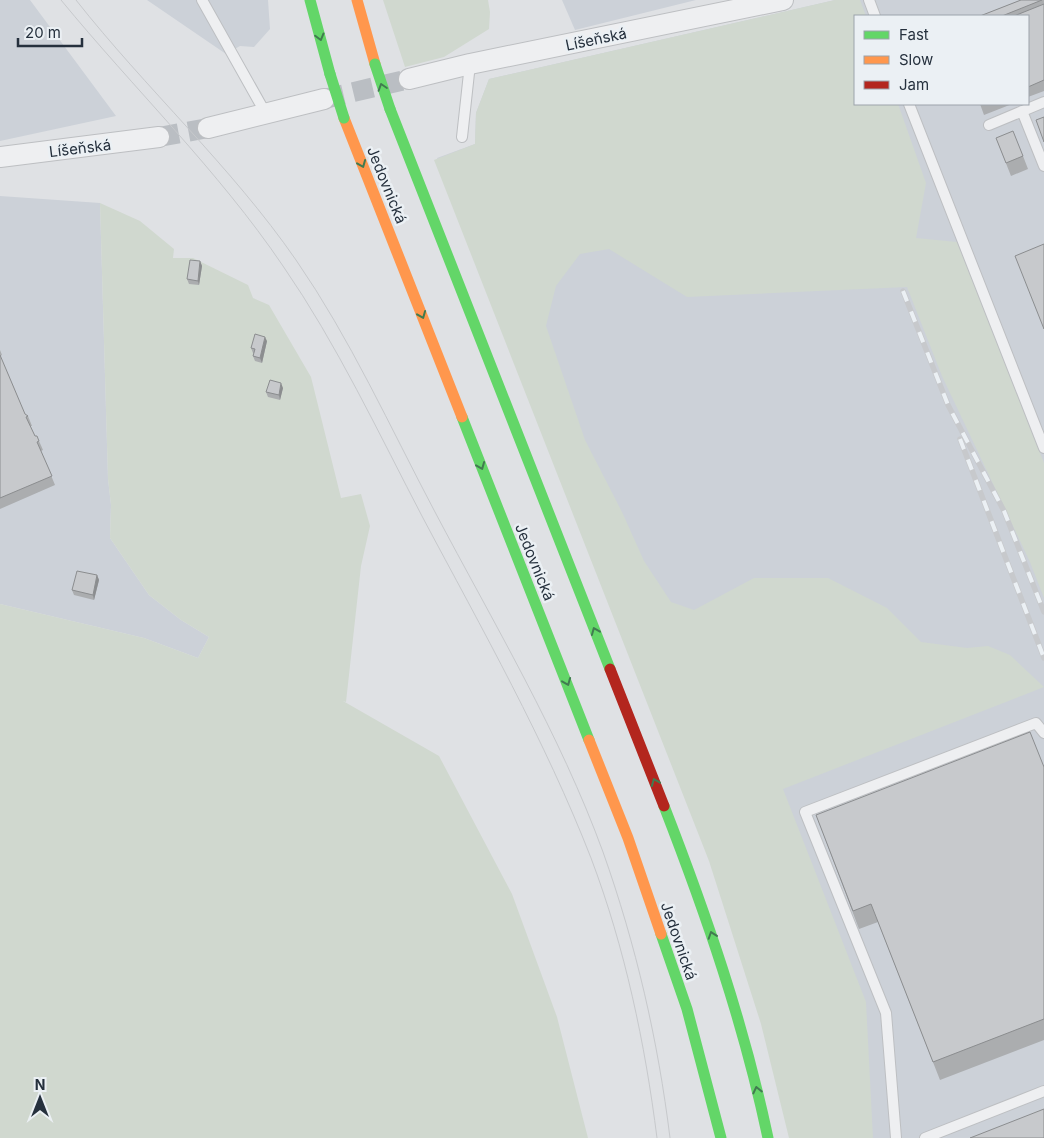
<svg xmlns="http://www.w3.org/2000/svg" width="1044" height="1138" font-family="Inter,sans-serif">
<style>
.built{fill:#ccd1d8;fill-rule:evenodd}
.green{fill:#d0d8cf}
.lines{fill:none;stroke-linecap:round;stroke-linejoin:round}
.street-tunnel{stroke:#babec3;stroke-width:20;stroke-dasharray:20 10;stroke-linecap:butt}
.lane-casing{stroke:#bdbfc2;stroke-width:12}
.street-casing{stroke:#bdbfc2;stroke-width:22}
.lane{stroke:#eeeff1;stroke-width:10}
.street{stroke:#eeeff1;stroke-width:20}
.fast{stroke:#63d668;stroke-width:11}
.slow{stroke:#ff974d;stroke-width:11}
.jam{stroke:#b3261e;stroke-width:11}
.tram{stroke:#c7c9cc;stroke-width:1}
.rail-casing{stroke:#c7c9cc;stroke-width:5.5}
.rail{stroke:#ebf0f4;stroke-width:4;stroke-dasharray:11;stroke-linecap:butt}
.fast-bridge{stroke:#63d668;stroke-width:11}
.wall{fill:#abadaf}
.shaded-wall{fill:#8b8d8f}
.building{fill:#c7c9cc;stroke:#8b8d8f}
.oneway{stroke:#417b50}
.labels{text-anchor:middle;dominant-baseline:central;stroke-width:5;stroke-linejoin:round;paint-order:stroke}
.street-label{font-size:15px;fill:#25303d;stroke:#ebf0f4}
</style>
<rect width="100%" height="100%" fill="#dfe1e4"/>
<path class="built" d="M 0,0 L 30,0 L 116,116 L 0,141 Z
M 147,0 L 268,0 L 270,29 L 254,47 L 240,46 L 226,54 Z
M 562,0 L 696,0 L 575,30 Z
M 835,0 L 1044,0 L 1044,1138 L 795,1138 L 782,1076 L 702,830 L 437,158 L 475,144 L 476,113 L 489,79 ZM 855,16 L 1028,16 L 1028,104 L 855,104 Z
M 0,196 L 100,203 L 108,479 L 111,505 L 110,538 L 149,595 L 181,620 L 209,637 L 198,658 L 144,638 L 0,604 Z"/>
<path class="green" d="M 383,0 L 488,0 L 490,12 L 489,29 L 444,57 L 405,67 Z
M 835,0 L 860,0 L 866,16 L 855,16 L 855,104 L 898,104 L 926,183 L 916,238 L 957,242 L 1044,463 L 1044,598 L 1030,562 L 942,376 L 907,287 L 687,297 L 609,249 L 580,254 L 556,286 L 546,326 L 585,440 L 622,512 L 644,561 L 671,602 L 694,610 L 754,578 L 828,578 L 887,608 L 921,642 L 967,648 L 988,646 L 1010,655 L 1044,687 L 783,789 L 866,1002 L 873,1138 L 789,1138 L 761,1024 L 709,861 L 434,160 L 475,144 L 476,113 L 489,79 Z
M 100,203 L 140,221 L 174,249 L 173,258 L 193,258 L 248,285 L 253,298 L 269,305 L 311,377 L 341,498 L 361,494 L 370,526 L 361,566 L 346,702 L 343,701 L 439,756 L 512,894 L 557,1017 L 588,1138 L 0,1138 L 0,604 L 144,638 L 198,658 L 209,637 L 181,620 L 149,595 L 110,538 L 111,505 L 108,479 Z"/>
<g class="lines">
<path class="street-tunnel" d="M 324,99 L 409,79
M 159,137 L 208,128"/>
<g class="lane-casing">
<path id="lane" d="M 202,0 L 266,114
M 869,0 L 875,16
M 909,104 L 1044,448
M 1022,111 L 1044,166
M 989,125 L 1044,102
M 462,137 L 470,64
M 896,1138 L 886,1013 L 805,812 L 1036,723 L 1044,733
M 925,1138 L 1044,1091"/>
</g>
<g class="street-casing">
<path id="street" d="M 409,79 L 470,64 L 783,0
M 208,128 L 324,99
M 0,157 L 159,137"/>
</g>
<use href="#lane" class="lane"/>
<use href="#street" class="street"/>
<path class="fast" d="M 310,0 L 330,74
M 390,109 L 610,669
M 462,417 L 589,740
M 664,806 C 706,914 744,1024 768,1138
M 661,934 L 687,1009 L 721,1138"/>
<path class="slow" d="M 357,0 L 375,64
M 344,118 L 462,417
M 589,740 L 628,838 L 661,934"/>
<path class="jam" d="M 610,669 L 664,806"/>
<path class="tram" d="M 61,0 C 134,89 218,170 283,266 C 337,344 379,434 423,518 C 482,629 545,740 591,858 C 625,948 645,1043 657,1138
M 76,0 C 146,89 231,166 296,260 C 350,338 390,427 435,512 C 493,622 560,734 603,852 C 636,945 658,1040 670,1138"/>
<g class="rail-casing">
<path id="rail" d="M 903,291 L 948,405 L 1004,511 L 1044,612
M 960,439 L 1044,658"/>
</g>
<use href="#rail" class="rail"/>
<path class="fast-bridge" d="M 375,64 L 390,109
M 330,74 L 344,118"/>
</g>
<path class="wall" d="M 1021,0 L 1044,0 L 1044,91 L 1028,97 L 1028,16 L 980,16 Z
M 980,104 L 1012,104 L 984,115 Z
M 996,138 L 1023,156 L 1028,169 L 1011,176 Z
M 200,261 L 202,266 L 199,285 L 189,284 L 187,279 Z
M 267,341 L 262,363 L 255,361 L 253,356 L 254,353 L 253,353 L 251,348 Z
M 0,350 L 2,355 L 0,356 L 25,414 L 28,416 L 32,426 L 30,426 L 35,436 L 39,441 L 43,450 L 41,451 L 55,485 L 0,509 Z
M 283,388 L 280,400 L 268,397 L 266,392 Z
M 97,575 L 99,580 L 94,600 L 74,595 L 72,590 Z
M 1044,767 L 1044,1040 L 940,1080 L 878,922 L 859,929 L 816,815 Z"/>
<path class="shaded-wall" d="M 200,261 L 202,266 L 199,285 L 198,281 Z
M 265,337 L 267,341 L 262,363 L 260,358 Z
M 281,383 L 283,388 L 280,400 L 279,395 Z
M 97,575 L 99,580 L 94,600 L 93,595 Z"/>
<path class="building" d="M 1021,0 L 1042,0 L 1002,16 L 980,16 Z
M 1044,4 L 1044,80 L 1028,87 L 1028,16 L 1014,16 Z
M 1044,117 L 1044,142 L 1036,120 Z
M 1013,131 L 1023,156 L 1006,163 L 996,138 Z
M 1044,244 L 1044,329 L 1015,256 Z
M 190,260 L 200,261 L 198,281 L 187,279 Z
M 255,334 L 265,337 L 260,358 L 253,356 L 255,349 L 251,348 Z
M 0,355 L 25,414 L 28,416 L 26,417 L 35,436 L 37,436 L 39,441 L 37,442 L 52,476 L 0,498 Z
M 270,380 L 281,383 L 279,395 L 266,392 Z
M 77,571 L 97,575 L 93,595 L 72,590 Z
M 1030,732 L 1044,767 L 1044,1019 L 933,1062 L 871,904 L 853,911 L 816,815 Z
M 1044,1109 L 1044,1138 L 970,1138 Z"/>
<defs><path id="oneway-chevron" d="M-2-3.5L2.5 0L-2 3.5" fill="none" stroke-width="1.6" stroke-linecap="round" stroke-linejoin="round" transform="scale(1.25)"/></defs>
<g class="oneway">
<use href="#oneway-chevron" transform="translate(320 37) rotate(75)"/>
<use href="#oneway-chevron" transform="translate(382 87) rotate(-108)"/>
<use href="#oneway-chevron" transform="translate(362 164) rotate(68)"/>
<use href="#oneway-chevron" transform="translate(422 315) rotate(68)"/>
<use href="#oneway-chevron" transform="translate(481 466) rotate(68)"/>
<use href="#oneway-chevron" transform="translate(595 631) rotate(-112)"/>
<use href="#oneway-chevron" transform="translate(567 682) rotate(68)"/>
<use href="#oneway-chevron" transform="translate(655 782) rotate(-112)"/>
<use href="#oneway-chevron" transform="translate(712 935) rotate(-109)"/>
<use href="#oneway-chevron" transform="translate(757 1090) rotate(-103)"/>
</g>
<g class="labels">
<g class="street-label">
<text transform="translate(596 39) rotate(-12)">Líšeňská</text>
<text transform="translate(80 148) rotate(-7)">Líšeňská</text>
<text transform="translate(387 185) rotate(68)">Jedovnická</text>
<text transform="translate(535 562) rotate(68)">Jedovnická</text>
<text transform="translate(679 941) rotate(71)">Jedovnická</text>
</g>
</g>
<rect x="854" y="15" width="175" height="90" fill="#ebf0f4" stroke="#9ca3ab"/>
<rect x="864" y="31" width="25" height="8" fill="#63d668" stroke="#9ca3ab"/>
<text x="899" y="40" font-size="15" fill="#25303d">Fast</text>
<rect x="864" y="56" width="25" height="8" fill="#ff974d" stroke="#9ca3ab"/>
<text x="899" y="65" font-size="15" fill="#25303d">Slow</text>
<rect x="864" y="81" width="25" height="8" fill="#b3261e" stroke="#9ca3ab"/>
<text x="899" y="90" font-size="15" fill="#25303d">Jam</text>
<g transform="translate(40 1098)" stroke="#ebf0f4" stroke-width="4" paint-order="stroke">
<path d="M0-4L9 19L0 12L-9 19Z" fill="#25303d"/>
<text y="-8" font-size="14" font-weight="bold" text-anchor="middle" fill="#25303d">N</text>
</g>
<path d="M18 38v8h64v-8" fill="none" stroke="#25303d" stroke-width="2.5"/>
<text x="25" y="38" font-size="15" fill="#25303d" stroke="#ebf0f4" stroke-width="4" paint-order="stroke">20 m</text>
</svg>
